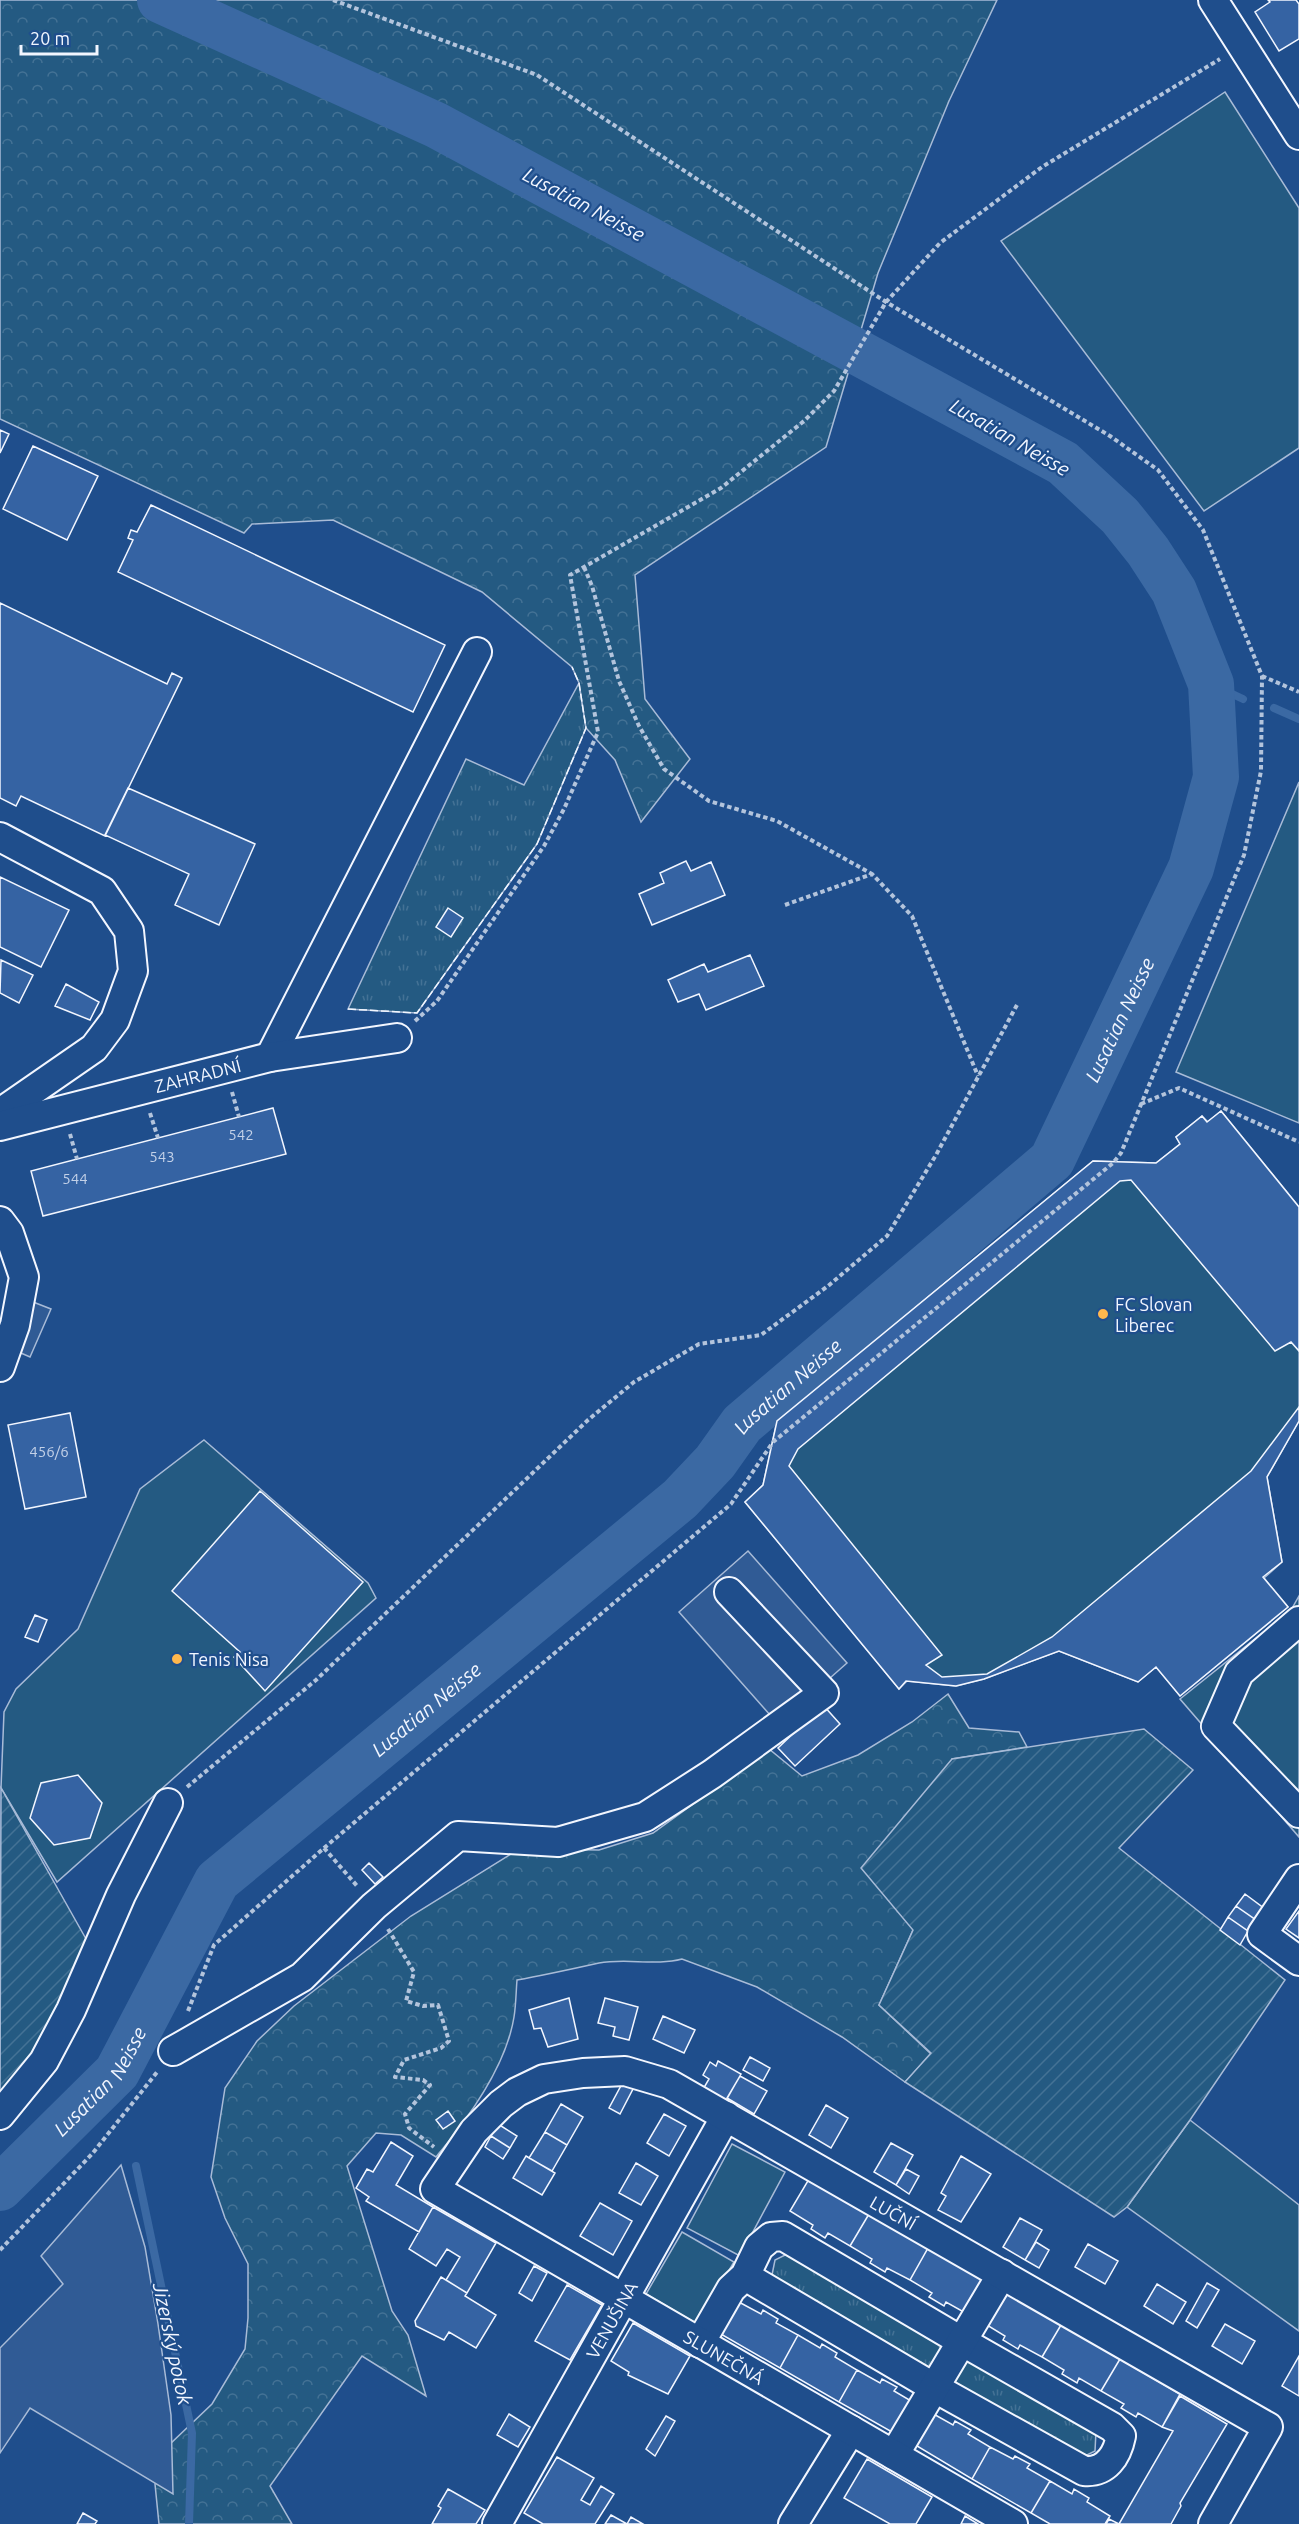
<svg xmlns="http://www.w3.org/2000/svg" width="1299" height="2524" font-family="Ubuntu,sans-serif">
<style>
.grass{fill:url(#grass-tufts);stroke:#a8bbd7;stroke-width:1.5}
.forest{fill:url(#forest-crowns);stroke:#a8bbd7;stroke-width:1.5}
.park{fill:#245a82;stroke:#a8bbd7;stroke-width:1.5}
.garden{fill:url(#garden-furrows);stroke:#a8bbd7;stroke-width:1.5}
.parking{fill:#305b95;stroke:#a8bbd7;stroke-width:1.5}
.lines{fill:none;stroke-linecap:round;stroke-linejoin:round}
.stream{stroke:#3b69a3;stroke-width:8}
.river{stroke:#3b69a3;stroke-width:46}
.building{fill:#3563a3;stroke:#f2f6ff;stroke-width:1.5}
.minor-casing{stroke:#f2f6ff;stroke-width:32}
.path{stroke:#b3c4dc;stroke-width:4;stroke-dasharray:4.5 3;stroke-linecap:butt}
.minor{stroke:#1f4e8c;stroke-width:28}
.fence{stroke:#f2f6ff;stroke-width:1.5;stroke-dasharray:8 3;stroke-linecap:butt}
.poi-dot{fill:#ffb74d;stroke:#1f4e8c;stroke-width:2}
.labels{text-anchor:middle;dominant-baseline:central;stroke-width:4.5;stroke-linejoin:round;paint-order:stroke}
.number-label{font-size:15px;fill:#c3d1e8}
.street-label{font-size:18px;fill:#f2f6ff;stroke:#1f4e8c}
.poi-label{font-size:18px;fill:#f2f6ff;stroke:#1f4e8c;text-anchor:start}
.water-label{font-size:20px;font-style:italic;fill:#f2f6ff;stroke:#1f4e8c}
</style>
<defs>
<pattern id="grass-tufts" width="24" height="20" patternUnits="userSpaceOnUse" patternTransform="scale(1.5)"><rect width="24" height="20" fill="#245a82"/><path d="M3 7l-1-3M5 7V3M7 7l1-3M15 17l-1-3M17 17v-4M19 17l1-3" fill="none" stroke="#447295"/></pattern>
<pattern id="forest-crowns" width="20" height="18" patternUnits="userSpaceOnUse" patternTransform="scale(1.5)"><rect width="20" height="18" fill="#245a82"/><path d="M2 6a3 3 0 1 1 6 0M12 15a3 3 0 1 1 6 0" fill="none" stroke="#447295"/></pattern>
<pattern id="garden-furrows" width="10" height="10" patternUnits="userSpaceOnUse" patternTransform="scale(1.5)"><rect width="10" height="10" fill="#245a82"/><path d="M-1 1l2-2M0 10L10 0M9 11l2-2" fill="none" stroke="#447295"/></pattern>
</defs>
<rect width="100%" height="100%" fill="#1f4e8c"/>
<path class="grass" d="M 579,683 L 586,728 L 537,844 L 417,1013 L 348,1009 L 466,759 L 524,785 Z
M 787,2254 L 946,2348 L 942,2360 L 926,2370 L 772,2275 L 775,2260 Z
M 970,2358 L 1096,2431 L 1095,2451 L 1083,2457 L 957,2385 L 953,2377 L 962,2361 Z"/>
<path class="forest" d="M 0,0 L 997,0 L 949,101 L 878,273 L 826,447 L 635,575 L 645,699 L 690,759 L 641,822 L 615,760 L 586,728 L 579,683 L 572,667 L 482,592 L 333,520 L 252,524 L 244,533 L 0,419 Z
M 948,1694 L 969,1728 L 1019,1732 L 1027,1747 L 952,1759 L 913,1930 L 879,2005 L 931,2054 L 905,2082 L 842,2037 L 757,1987 L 682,1959 C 656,1966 626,1958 599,1963 C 572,1969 545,1975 517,1980 C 516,1992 516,2005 514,2017 C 506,2067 468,2119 436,2157 L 401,2135 L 376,2133 L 347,2166 L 392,2311 L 408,2335 L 426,2396 L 362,2356 L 270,2486 L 292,2524 L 159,2524 L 155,2484 L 168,2446 L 212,2404 L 245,2349 L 248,2318 L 248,2264 L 225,2218 L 211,2177 L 225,2088 L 257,2041 L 294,2006 L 411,1916 L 519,1849 L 599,1850 L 653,1833 L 769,1749 L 802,1776 L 858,1755 L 912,1722 Z"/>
<path class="park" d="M 1225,92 L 1299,208 L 1299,448 L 1204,511 L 1001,241 Z
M 1299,782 L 1299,1123 L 1176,1072 Z
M 1221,1111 L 1299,1207 L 1299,1421 L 1267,1477 L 1282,1562 L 1264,1578 L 1288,1607 L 1180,1696 L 1156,1667 L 1138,1682 L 1059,1651 L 984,1679 L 956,1686 L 907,1681 L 899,1689 L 745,1502 L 763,1485 L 777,1421 L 1093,1161 L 1156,1163 L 1180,1144 L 1176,1137 L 1202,1116 L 1208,1122 Z
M 204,1440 L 368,1583 L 376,1598 L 57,1882 L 1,1788 L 4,1712 L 16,1689 L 78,1629 L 140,1489 Z
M 1299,1596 L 1299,1837 L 1180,1699 L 1291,1610 Z
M 1190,2120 L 1299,2205 L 1299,2331 L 1127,2207 Z
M 732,2144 L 785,2172 L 740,2256 L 687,2228 Z
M 682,2232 L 734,2262 L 697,2324 L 646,2294 Z"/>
<path class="garden" d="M 1144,1729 L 1193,1770 L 1119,1848 L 1285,1980 L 1190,2120 L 1127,2207 L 1114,2217 L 905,2082 L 931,2053 L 879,2005 L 913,1930 L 861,1868 L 952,1759 Z
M 1,1788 L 90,1946 L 42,2057 L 0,2104 Z"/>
<path class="parking" d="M 28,1300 L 51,1309 L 30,1357 L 14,1350 Z
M 748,1551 L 847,1663 L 778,1724 L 679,1612 Z
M 121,2165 L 145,2247 L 158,2324 L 171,2415 L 173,2494 L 30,2408 L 0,2453 L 0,2348 L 63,2284 L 41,2256 Z"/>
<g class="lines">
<path class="stream" d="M 1211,684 L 1243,699
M 1274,708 L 1299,719
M 136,2166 L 192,2433 L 189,2524"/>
<path class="river" id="s1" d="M 0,2188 L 117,2072 L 217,1881 L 680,1499 L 715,1462 L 742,1424 L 1052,1160 L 1191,868 L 1216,777 L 1211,684 L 1174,591 L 1148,551 L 1120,516 L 1063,463 L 436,125 L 160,0"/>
</g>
<path class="building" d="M 1268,0 L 1296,0 L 1299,4 L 1299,39 L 1279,51 L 1255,12 L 1270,2 Z
M 0,430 L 9,434 L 0,453 Z
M 33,446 L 98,476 L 67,540 L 3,509 Z
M 151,505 L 445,645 L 413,712 L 118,572 L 133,540 L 128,538 L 131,530 L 137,532 Z
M 0,603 L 167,684 L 172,673 L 182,678 L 105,836 L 21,796 L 16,806 L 0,798 Z
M 128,788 L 255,844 L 219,925 L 175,905 L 189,874 L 105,835 Z
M 686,861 L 691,871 L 711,862 L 725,895 L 652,925 L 639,894 L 664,883 L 660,873 Z
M 0,877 L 69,910 L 41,967 L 0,947 Z
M 448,908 L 463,918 L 451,937 L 436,927 Z
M 750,955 L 764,986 L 706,1010 L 699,994 L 678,1002 L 668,980 L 704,964 L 708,972 Z
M 1,960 L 33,975 L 19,1003 L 0,993 Z
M 66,984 L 99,1002 L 90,1020 L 55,1006 Z
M 273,1108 L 286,1154 L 43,1216 L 31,1171 Z
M 1221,1111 L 1299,1207 L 1299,1351 L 1291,1342 L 1275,1351 L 1131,1180 L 1120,1181 L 798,1449 L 789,1466 L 942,1655 L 926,1665 L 942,1677 L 987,1674 L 1052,1637 L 1251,1471 L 1299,1407 L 1299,1421 L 1267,1477 L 1282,1562 L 1263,1577 L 1288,1607 L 1180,1696 L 1156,1667 L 1138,1682 L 1059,1651 L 984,1679 L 956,1686 L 906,1681 L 899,1689 L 745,1502 L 763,1485 L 777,1421 L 1093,1161 L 1156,1163 L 1180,1144 L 1176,1137 L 1202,1116 L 1207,1122 Z
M 70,1413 L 86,1497 L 25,1509 L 8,1425 Z
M 260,1491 L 363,1582 L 265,1691 L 234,1657 L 240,1652 L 172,1591 Z
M 35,1615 L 47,1620 L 38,1642 L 25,1637 Z
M 823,1705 L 840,1724 L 795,1766 L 778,1748 Z
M 78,1775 L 102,1803 L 90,1838 L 54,1845 L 30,1818 L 41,1783 Z
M 369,1863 L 383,1877 L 375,1884 L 362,1870 Z
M 1245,1894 L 1265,1909 L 1256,1920 L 1236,1906 Z
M 1236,1906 L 1256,1920 L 1248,1931 L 1228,1917 Z
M 1299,1911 L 1299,1938 L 1286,1929 Z
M 1228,1917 L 1248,1931 L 1240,1945 L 1220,1930 Z
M 569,1998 L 578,2039 L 548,2047 L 541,2028 L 534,2029 L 529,2010 Z
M 605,1998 L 638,2007 L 629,2040 L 613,2036 L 615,2027 L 598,2023 Z
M 663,2016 L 695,2030 L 684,2053 L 653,2039 Z
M 750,2057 L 770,2068 L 763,2081 L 743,2070 Z
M 718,2061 L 741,2074 L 724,2104 L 702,2091 L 709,2079 L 703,2075 L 710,2062 L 716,2066 Z
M 740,2076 L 767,2091 L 754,2114 L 727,2098 Z
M 623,2082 L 634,2087 L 620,2114 L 609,2108 Z
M 561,2104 L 583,2117 L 567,2145 L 545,2132 Z
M 826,2105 L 848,2118 L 831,2148 L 809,2135 Z
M 448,2111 L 455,2121 L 443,2129 L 436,2120 Z
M 664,2114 L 686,2126 L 669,2156 L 647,2143 Z
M 498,2124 L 517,2136 L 510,2148 L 491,2136 Z
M 545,2132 L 567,2145 L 552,2171 L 529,2158 Z
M 491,2136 L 510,2148 L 503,2159 L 485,2147 Z
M 391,2142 L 413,2156 L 396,2185 L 433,2207 L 419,2232 L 366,2201 L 369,2197 L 356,2188 L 367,2169 L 373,2172 Z
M 891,2143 L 913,2155 L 896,2185 L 874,2172 Z
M 526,2156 L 555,2173 L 542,2195 L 513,2178 Z
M 961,2156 L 991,2174 L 961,2222 L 938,2210 L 946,2196 L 941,2193 Z
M 636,2163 L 658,2176 L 641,2205 L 619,2193 Z
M 906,2169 L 919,2176 L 909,2194 L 896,2185 Z
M 809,2179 L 869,2214 L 850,2246 L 828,2233 L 825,2238 L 811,2229 L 813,2225 L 790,2211 Z
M 600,2203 L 632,2221 L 613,2255 L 580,2236 Z
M 433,2207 L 496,2243 L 467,2293 L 446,2280 L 460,2257 L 447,2249 L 436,2266 L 409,2249 Z
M 869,2214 L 928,2248 L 910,2280 L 887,2268 L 885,2272 L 870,2263 L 872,2259 L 850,2246 Z
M 1020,2218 L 1042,2230 L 1025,2260 L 1003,2247 Z
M 1036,2242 L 1049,2250 L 1039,2268 L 1025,2260 Z
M 1088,2244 L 1118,2261 L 1105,2284 L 1075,2267 Z
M 928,2248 L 989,2283 L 969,2315 L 946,2302 L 944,2306 L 929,2297 L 932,2293 L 910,2280 Z
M 534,2266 L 547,2273 L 532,2301 L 519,2293 Z
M 441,2277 L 467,2293 L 465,2296 L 496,2315 L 476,2348 L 449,2332 L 444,2340 L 416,2326 L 415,2321 Z
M 1207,2283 L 1219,2290 L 1197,2328 L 1186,2321 Z
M 1157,2284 L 1186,2302 L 1173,2324 L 1144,2306 Z
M 567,2285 L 602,2305 L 570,2360 L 535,2341 Z
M 1001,2290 L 1061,2325 L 1042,2357 L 1020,2345 L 1018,2349 L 1003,2340 L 1005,2336 L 982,2322 Z
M 737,2301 L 761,2314 L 763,2310 L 778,2319 L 776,2323 L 798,2335 L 780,2368 L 719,2333 Z
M 633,2323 L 690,2356 L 668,2394 L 628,2375 L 629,2372 L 611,2361 Z
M 1225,2324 L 1255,2341 L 1242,2364 L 1212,2346 Z
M 1061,2325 L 1120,2359 L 1101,2391 L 1079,2378 L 1077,2383 L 1062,2374 L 1064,2370 L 1042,2357 Z
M 798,2335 L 820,2348 L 822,2344 L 837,2353 L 835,2357 L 857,2370 L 839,2402 L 780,2368 Z
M 1299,2356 L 1299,2396 L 1282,2386 Z
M 1120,2359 L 1180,2394 L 1162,2427 L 1138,2413 L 1136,2417 L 1121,2408 L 1124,2404 L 1101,2391 Z
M 857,2370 L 880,2383 L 882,2379 L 897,2387 L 894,2391 L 918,2405 L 899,2436 L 839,2402 Z
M 1180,2396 L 1227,2424 L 1180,2503 L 1181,2506 L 1171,2524 L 1106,2524 L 1109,2519 L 1119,2524 L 1173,2431 L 1162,2427 Z
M 930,2412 L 953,2425 L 955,2421 L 971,2430 L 968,2434 L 990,2447 L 972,2479 L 912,2443 Z
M 509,2414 L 530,2427 L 518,2447 L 497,2435 Z
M 666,2416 L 675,2421 L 655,2456 L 646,2449 Z
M 990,2447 L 1013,2459 L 1015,2456 L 1030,2464 L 1027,2468 L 1050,2481 L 1031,2513 L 972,2479 Z
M 557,2457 L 594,2478 L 581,2500 L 590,2505 L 601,2486 L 614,2494 L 595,2524 L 543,2524 L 524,2513 Z
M 867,2459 L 932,2497 L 916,2524 L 890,2524 L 844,2498 Z
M 1050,2481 L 1072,2494 L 1074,2489 L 1089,2498 L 1087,2502 L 1110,2516 L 1105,2524 L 1050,2524 L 1031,2513 Z
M 448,2489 L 485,2510 L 476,2524 L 432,2524 L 441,2508 L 438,2506 Z
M 83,2513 L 97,2521 L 95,2524 L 77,2524 Z
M 611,2515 L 627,2524 L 631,2517 L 643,2524 L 605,2524 Z
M 965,2516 L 978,2524 L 961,2524 Z"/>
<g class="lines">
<g class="minor-casing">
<g id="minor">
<path d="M 1213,0 L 1299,135"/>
<path d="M 0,837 L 102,891 L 129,931 L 133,971 L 115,1020 L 94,1048 L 0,1113"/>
<path d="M 270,1057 L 477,652"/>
<path id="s2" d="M 0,1126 L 270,1057 L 397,1038"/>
<path d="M 0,1221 L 9,1233 L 24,1277 L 15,1325 L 0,1367"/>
<path d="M 1299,1621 L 1239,1673 L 1216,1726 L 1299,1813"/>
<path d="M 1299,1879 L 1262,1934 L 1299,1961"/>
<path d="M 173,2051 L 302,1977 L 374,1906 L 458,1836 L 558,1842 L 645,1817 L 712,1774 L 824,1693 L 729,1592"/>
<path d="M 0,2115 L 44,2061 L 71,2010 L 121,1895 L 168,1803"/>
<path d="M 700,2343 L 731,2289 L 745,2276 L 759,2247 L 771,2237 L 783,2236 L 963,2342 L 1112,2427 L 1121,2436 C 1117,2456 1106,2473 1084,2471 L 935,2388 L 745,2276"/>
<path d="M 894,2455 L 1002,2274"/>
<path id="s3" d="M 497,2524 L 726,2116"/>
<path d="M 793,2524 L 851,2430"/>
<path id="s4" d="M 1013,2524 L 435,2189 L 474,2131 L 501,2104 L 517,2092 L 544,2079 L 583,2073 L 625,2071 L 669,2084 L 1268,2427 L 1213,2524"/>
</g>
</g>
<path class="path" d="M 584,567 L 592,586 L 619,681 L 639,726 L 664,769 L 709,801 L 777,821 L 872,874
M 1262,676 L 1299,692
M 785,905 L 872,874 L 912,916 L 978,1076
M 415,1021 L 437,1001 L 544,846 L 564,809 L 598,732 L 570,575 L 721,488 L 804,421 L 834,391 L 886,302 L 940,243 L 1042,167 L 1220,59
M 232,1092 L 239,1117
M 1141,1104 L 1179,1088 L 1299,1142
M 150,1113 L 158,1138
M 70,1134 L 77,1159
M 187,1787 L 316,1680 L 588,1420 L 634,1382 L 699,1344 L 761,1335 L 828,1286 L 887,1236 L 936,1155 L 1018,1003
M 324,1848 L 358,1887
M 388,1929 L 414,1972 L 406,2001 L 423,2006 L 438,2005 L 449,2041 L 441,2048 L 404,2060 L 395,2077 L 423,2080 L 430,2085 L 405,2114 L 409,2128 L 434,2147
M 188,2011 L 214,1945 L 324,1848 L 731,1504 L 773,1442 L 1113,1163 L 1121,1153 L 1244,855 L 1261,771 L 1262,676 L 1203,530 L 1158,470 L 1110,436 L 886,302 L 537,75 L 333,0
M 0,2250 L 92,2154 L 158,2071"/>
<use href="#minor" class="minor"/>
<path class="fence" d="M 348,1009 L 417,1013 L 537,844 L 586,728 L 579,683 L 572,667"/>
</g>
<g class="poi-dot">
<circle cx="1103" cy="1314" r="6"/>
<circle cx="177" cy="1659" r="6"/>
</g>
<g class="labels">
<g class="number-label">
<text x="241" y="1134">542</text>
<text x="162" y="1156">543</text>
<text x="75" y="1178">544</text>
<text x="49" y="1451">456/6</text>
</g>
<g class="street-label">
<text stroke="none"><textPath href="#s2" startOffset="204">ZAHRADNÍ</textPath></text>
<text stroke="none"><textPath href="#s4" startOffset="1212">LUČNÍ</textPath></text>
<text stroke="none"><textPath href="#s3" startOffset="234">VENUŠINA</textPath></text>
<text transform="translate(724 2357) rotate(30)">SLUNEČNÁ</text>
</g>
<g class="poi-label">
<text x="1115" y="1304">FC Slovan<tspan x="1115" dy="21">Liberec</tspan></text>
<text x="189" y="1659">Tenis Nisa</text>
</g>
<g class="water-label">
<text transform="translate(584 204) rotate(28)">Lusatian Neisse</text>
<text transform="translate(1010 437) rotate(30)">Lusatian Neisse</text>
<text stroke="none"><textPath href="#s1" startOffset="1641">Lusatian Neisse</textPath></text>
<text stroke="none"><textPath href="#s1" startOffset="1137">Lusatian Neisse</textPath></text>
<text stroke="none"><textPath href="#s1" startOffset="651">Lusatian Neisse</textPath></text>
<text stroke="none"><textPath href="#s1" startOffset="147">Lusatian Neisse</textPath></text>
<text transform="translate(173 2344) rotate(78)">Jizerský potok</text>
</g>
</g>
<path d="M21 45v9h76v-9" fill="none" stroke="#f2f6ff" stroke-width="3"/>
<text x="30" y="45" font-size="18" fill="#f2f6ff" stroke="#1f4e8c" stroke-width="4.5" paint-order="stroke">20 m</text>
</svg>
